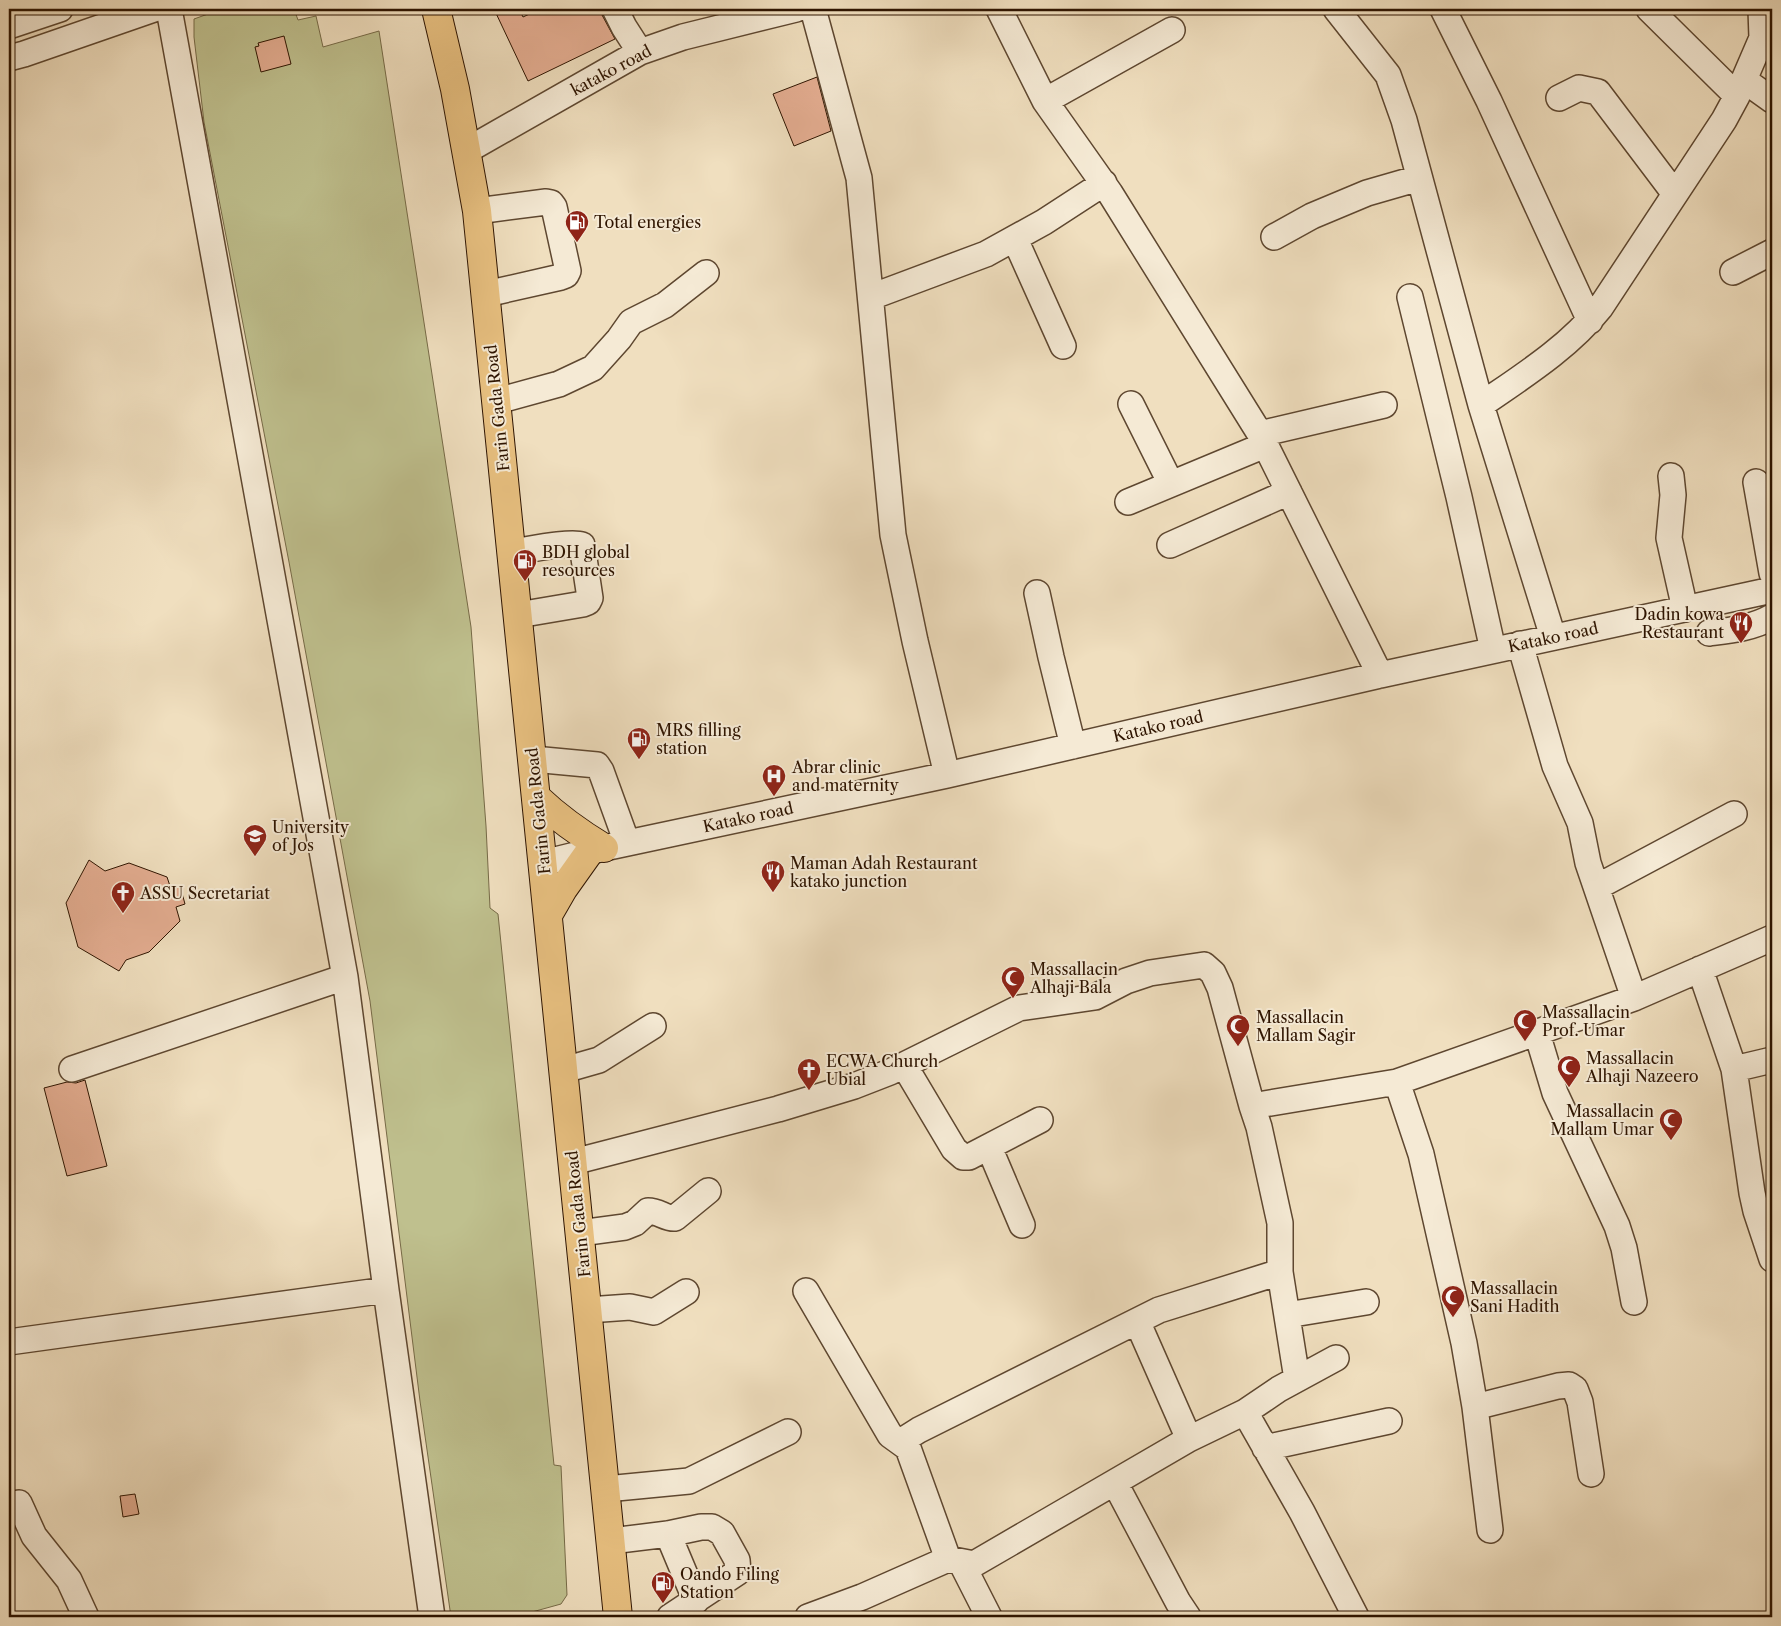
<svg xmlns="http://www.w3.org/2000/svg" width="1781" height="1626" font-family="'Libre Caslon Text',serif">
<style>
.green{fill:#bfc08e;stroke:#766a47}
.building{fill:#e4ad91;stroke:#2e1400}
.lines{fill:none;stroke-linecap:round;stroke-linejoin:round}
.minor-casing{stroke:#5e4730;stroke-width:28}
.major-casing{stroke:#2e1400;stroke-width:30}
.minor{stroke:#f5ead5;stroke-width:25}
.major{stroke:#e8c080;stroke-width:28}
.labels{text-anchor:middle;dominant-baseline:central;stroke-width:4;stroke-linejoin:round;paint-order:stroke}
.street-label{font-size:16px;fill:#2e1400;stroke:#f5ead5}
.poi-label{font-size:16px;fill:#2e1400;stroke:#f5ead5;text-anchor:start}
</style>
<rect width="100%" height="100%" fill="#f0dfbf"/>
<filter id="stains"><feTurbulence type="fractalNoise" baseFrequency=".004" numOctaves="4"/><feColorMatrix values="0 0 0 0 .2 0 0 0 0 .09 0 0 0 0 .02 0 0 0 .5 -.17"/></filter>
<radialGradient id="worn" r=".72"><stop offset=".6" stop-color="#630" stop-opacity="0"/><stop offset="1" stop-color="#630" stop-opacity=".3"/></radialGradient>
<path class="green" d="M 222,9 L 294,9 L 298,20 L 316,16 L 323,47 L 379,31 L 471,627 L 486,826 L 490,908 L 498,914 L 554,1465 L 561,1466 L 567,1595 L 561,1604 L 514,1617 L 451,1617 L 420,1401 L 370,1001 L 289,562 L 204,122 L 194,37 L 194,19 Z"/>
<path class="building" d="M 494,9 L 519,9 L 523,17 L 540,9 L 601,9 L 602,15 L 615,39 L 528,81 Z
M 284,36 L 291,64 L 261,72 L 255,47 L 259,46 L 258,43 Z
M 817,77 L 831,131 L 794,146 L 773,94 Z
M 89,860 L 105,871 L 129,863 L 167,877 L 171,889 L 180,886 L 185,904 L 176,907 L 180,921 L 149,952 L 126,960 L 119,971 L 78,947 L 66,903 Z
M 85,1080 L 107,1166 L 67,1176 L 44,1088 L 67,1082 L 76,1083 Z
M 135,1494 L 139,1514 L 123,1517 L 120,1496 Z"/>
<g class="lines">
<g class="minor-casing">
<path id="minor" d="M 169,9 L 345,977 L 386,1290 L 432,1617
M 615,9 L 624,27 L 640,52
M 813,9 L 859,178 L 893,535 L 915,641 L 947,775
M 999,9 L 1045,101 L 1110,193 L 1260,434 L 1380,675
M 1336,9 L 1388,75 L 1404,120 L 1481,405 L 1553,637
M 1443,9 L 1489,101 L 1590,321
M 1649,9 L 1737,96
M 9,26 L 60,9
M 9,58 L 24,54 L 154,9
M 1744,80 L 1772,100
M 1559,98 L 1579,88 L 1598,92 L 1675,194
M 1045,101 L 1172,30
M 466,151 L 640,52 L 683,37 L 796,9
M 477,211 L 546,202 L 551,203 L 554,207 L 568,271 L 566,275 L 561,277 L 486,294
M 1274,237 L 1312,216 L 1367,193 L 1419,178
M 1015,239 L 1063,346
M 1733,272 L 1772,252
M 871,297 L 986,254 L 1044,222 L 1104,183
M 1410,297 L 1459,497 L 1493,650
M 497,401 L 559,384 L 593,368 L 619,339 L 631,322 L 665,305 L 706,273
M 1131,404 L 1171,484
M 1481,405 C 1523,376 1568,348 1600,308 L 1724,120 L 1737,96 L 1762,38 L 1761,9
M 1260,434 L 1384,405
M 1671,476 L 1673,495 L 1669,538 L 1685,609
M 1756,482 L 1772,573
M 1128,502 L 1265,445
M 1170,545 L 1289,492
M 512,552 C 527,550 570,541 582,545 L 590,598 L 588,602 L 583,604 L 518,615
M 1037,593 L 1051,657 L 1073,746
M 1709,633 C 1732,630 1752,628 1772,617
M 1520,644 L 1555,766 L 1580,823 L 1588,863 L 1634,998
M 533,759 L 597,765 L 601,771 L 627,843
M 543,863 L 604,848 L 947,775 L 1380,675 L 1772,590
M 1597,887 L 1734,814
M 1700,969 L 1734,1069 L 1752,1193 L 1756,1211 L 1772,1259
M 1537,1033 L 1555,1093 L 1617,1226 L 1624,1248 L 1634,1302
M 904,1065 L 954,1149 L 963,1157 L 969,1157 L 1040,1120
M 72,1069 L 345,977
M 1734,1069 L 1772,1060
M 564,1070 L 599,1060 L 653,1026
M 1397,1082 L 1421,1154 L 1464,1343 L 1475,1407 L 1490,1530
M 1252,1106 L 1397,1082 L 1634,998 L 1772,938
M 989,1147 L 1022,1225
M 573,1162 L 778,1109 L 854,1086 L 890,1072 L 1019,1008 L 1095,997 L 1126,981 L 1150,973 L 1204,965 L 1213,973 L 1220,988 L 1252,1106 L 1259,1127 L 1280,1223 L 1280,1272 L 1297,1379
M 580,1233 L 625,1227 L 635,1223 L 648,1211 C 659,1211 666,1219 675,1218 L 708,1191
M 806,1291 L 890,1435 L 908,1448 L 948,1559
M 588,1310 L 630,1307 L 654,1312 L 686,1292
M 1287,1315 L 1366,1302
M 1137,1321 L 1189,1439
M 9,1342 L 386,1290
M 1475,1407 L 1558,1386 L 1569,1385 L 1575,1389 L 1580,1402 L 1591,1474
M 1245,1412 L 1302,1512 L 1356,1617
M 900,1442 L 919,1430 L 1159,1310 L 1280,1272
M 1265,1448 L 1389,1421
M 1115,1483 L 1178,1602 L 1188,1617
M 606,1489 L 689,1481 L 788,1432
M 9,1505 L 19,1503 L 34,1536 L 69,1580 L 86,1617
M 668,1534 L 696,1601
M 611,1541 L 668,1534 L 701,1527 L 712,1527 L 722,1533 L 737,1560 L 738,1572 L 670,1617
M 961,1562 L 989,1617
M 808,1617 L 862,1597 L 948,1559 L 974,1564 L 1189,1439 L 1245,1412 L 1279,1389 L 1336,1358"/>
</g>
<g class="major-casing">
<path id="major" d="M 436,9 L 455,89 L 477,211 L 618,1617
M 537,798 C 558,818 579,833 604,848
M 548,915 L 563,889 L 590,851"/>
</g>
<use href="#minor" class="minor"/>
<use href="#major" class="major"/>
</g>
<defs>
<g id="fuel-pin" transform="scale(1.25)"><path d="M0 17L-7.5 6A9.5 9.5 0 1 1 7.5 6Z" fill="#8f2418" stroke="#f5ead5"/><path d="M-5.5-6h7V0h2V4h1.3V-2.5L3-4.5l.8-.8L6-3V5H2.5V1h-1V6h-7ZM-4.2-4.7v3.2H.2V-4.7Z" fill="#fff"/></g>
<g id="restaurant-pin" transform="scale(1.25)"><path d="M0 17L-7.5 6A9.5 9.5 0 1 1 7.5 6Z" fill="#8f2418" stroke="#f5ead5"/><path d="M-5-6h1v4h1v-4h1v4h1v-4h1v5L-1.5 .5V6h-2V.5L-5-1ZM5-6V6H3V1.5H1.5Q1.5-4 5-6Z" fill="#fff"/></g>
<g id="hospital-pin" transform="scale(1.25)"><path d="M0 17L-7.5 6A9.5 9.5 0 1 1 7.5 6Z" fill="#8f2418" stroke="#f5ead5"/><path d="M-5-5h3v3.5h4V-5h3V5h-3V1.5h-4V5h-3Z" fill="#fff"/></g>
<g id="university-pin" transform="scale(1.25)"><path d="M0 17L-7.5 6A9.5 9.5 0 1 1 7.5 6Z" fill="#8f2418" stroke="#f5ead5"/><path d="M0-5L7-2L0 1L-7-2ZM-4 1L0 2.5L4 1V4Q0 6-4 4Z" fill="#fff"/></g>
<g id="church-pin" transform="scale(1.25)"><path d="M0 17L-7.5 6A9.5 9.5 0 1 1 7.5 6Z" fill="#8f2418" stroke="#f5ead5"/><path d="M-1.2-6h2.4v3.5h3.3v2.4h-3.3V6h-2.4V-.1h-3.3v-2.4h3.3Z" fill="#fff"/></g>
<g id="mosque-pin" transform="scale(1.25)"><path d="M0 17L-7.5 6A9.5 9.5 0 1 1 7.5 6Z" fill="#8f2418" stroke="#f5ead5"/><path d="M3.5-4.9A6 6 0 1 0 3.5 4.9A5 5 0 1 1 3.5-4.9Z" fill="#fff"/></g>
</defs>
<g fill-rule="evenodd">
<use href="#fuel-pin" x="577" y="222"/>
<use href="#fuel-pin" x="525" y="561"/>
<use href="#restaurant-pin" x="1741" y="623"/>
<use href="#fuel-pin" x="639" y="739"/>
<use href="#hospital-pin" x="774" y="776"/>
<use href="#university-pin" x="255" y="836"/>
<use href="#restaurant-pin" x="773" y="872"/>
<use href="#church-pin" x="123" y="893"/>
<use href="#mosque-pin" x="1013" y="978"/>
<use href="#mosque-pin" x="1525" y="1021"/>
<use href="#mosque-pin" x="1238" y="1026"/>
<use href="#mosque-pin" x="1569" y="1067"/>
<use href="#church-pin" x="809" y="1070"/>
<use href="#mosque-pin" x="1671" y="1120"/>
<use href="#mosque-pin" x="1453" y="1297"/>
<use href="#fuel-pin" x="663" y="1583"/>
</g>
<g class="labels">
<g class="street-label">
<text transform="translate(611 70) rotate(-28)">katako road</text>
<text transform="translate(497 408) rotate(-96)">Farin Gada Road</text>
<text transform="translate(1553 637) rotate(-12)">Katako road</text>
<text transform="translate(1158 726) rotate(-13)">Katako road</text>
<text transform="translate(538 811) rotate(-96)">Farin Gada Road</text>
<text transform="translate(748 817) rotate(-12)">Katako road</text>
<text transform="translate(578 1214) rotate(-96)">Farin Gada Road</text>
</g>
<g class="poi-label">
<text x="594" y="222">Total energies</text>
<text x="542" y="552">BDH global<tspan x="542" dy="18">resources</tspan></text>
<text x="1724" y="614" text-anchor="end">Dadin kowa<tspan x="1724" dy="18">Restaurant</tspan></text>
<text x="656" y="730">MRS filling<tspan x="656" dy="18">station</tspan></text>
<text x="792" y="767">Abrar clinic<tspan x="792" dy="18">and maternity</tspan></text>
<text x="272" y="827">University<tspan x="272" dy="18">of Jos</tspan></text>
<text x="790" y="863">Maman Adah Restaurant<tspan x="790" dy="18">katako junction</tspan></text>
<text x="140" y="893">ASSU Secretariat</text>
<text x="1030" y="969">Massallacin<tspan x="1030" dy="18">Alhaji Bala</tspan></text>
<text x="1542" y="1012">Massallacin<tspan x="1542" dy="18">Prof. Umar</tspan></text>
<text x="1256" y="1017">Massallacin<tspan x="1256" dy="18">Mallam Sagir</tspan></text>
<text x="1586" y="1058">Massallacin<tspan x="1586" dy="18">Alhaji Nazeero</tspan></text>
<text x="826" y="1061">ECWA Church<tspan x="826" dy="18">Ubial</tspan></text>
<text x="1654" y="1111" text-anchor="end">Massallacin<tspan x="1654" dy="18">Mallam Umar</tspan></text>
<text x="1470" y="1288">Massallacin<tspan x="1470" dy="18">Sani Hadith</tspan></text>
<text x="680" y="1574">Oando Filing<tspan x="680" dy="18">Station</tspan></text>
</g>
</g>
<rect width="1781" height="1626" fill="none" stroke="#f0dfbf" stroke-width="30"/>
<rect x="10" y="10" width="1761" height="1606" fill="none" stroke="#2e1400" stroke-width="2.5"/>
<rect x="15" y="15" width="1751" height="1596" fill="none" stroke="#2e1400"/>
<rect width="100%" height="100%" filter="url(#stains)"/>
<rect width="100%" height="100%" fill="url(#worn)"/>
</svg>
